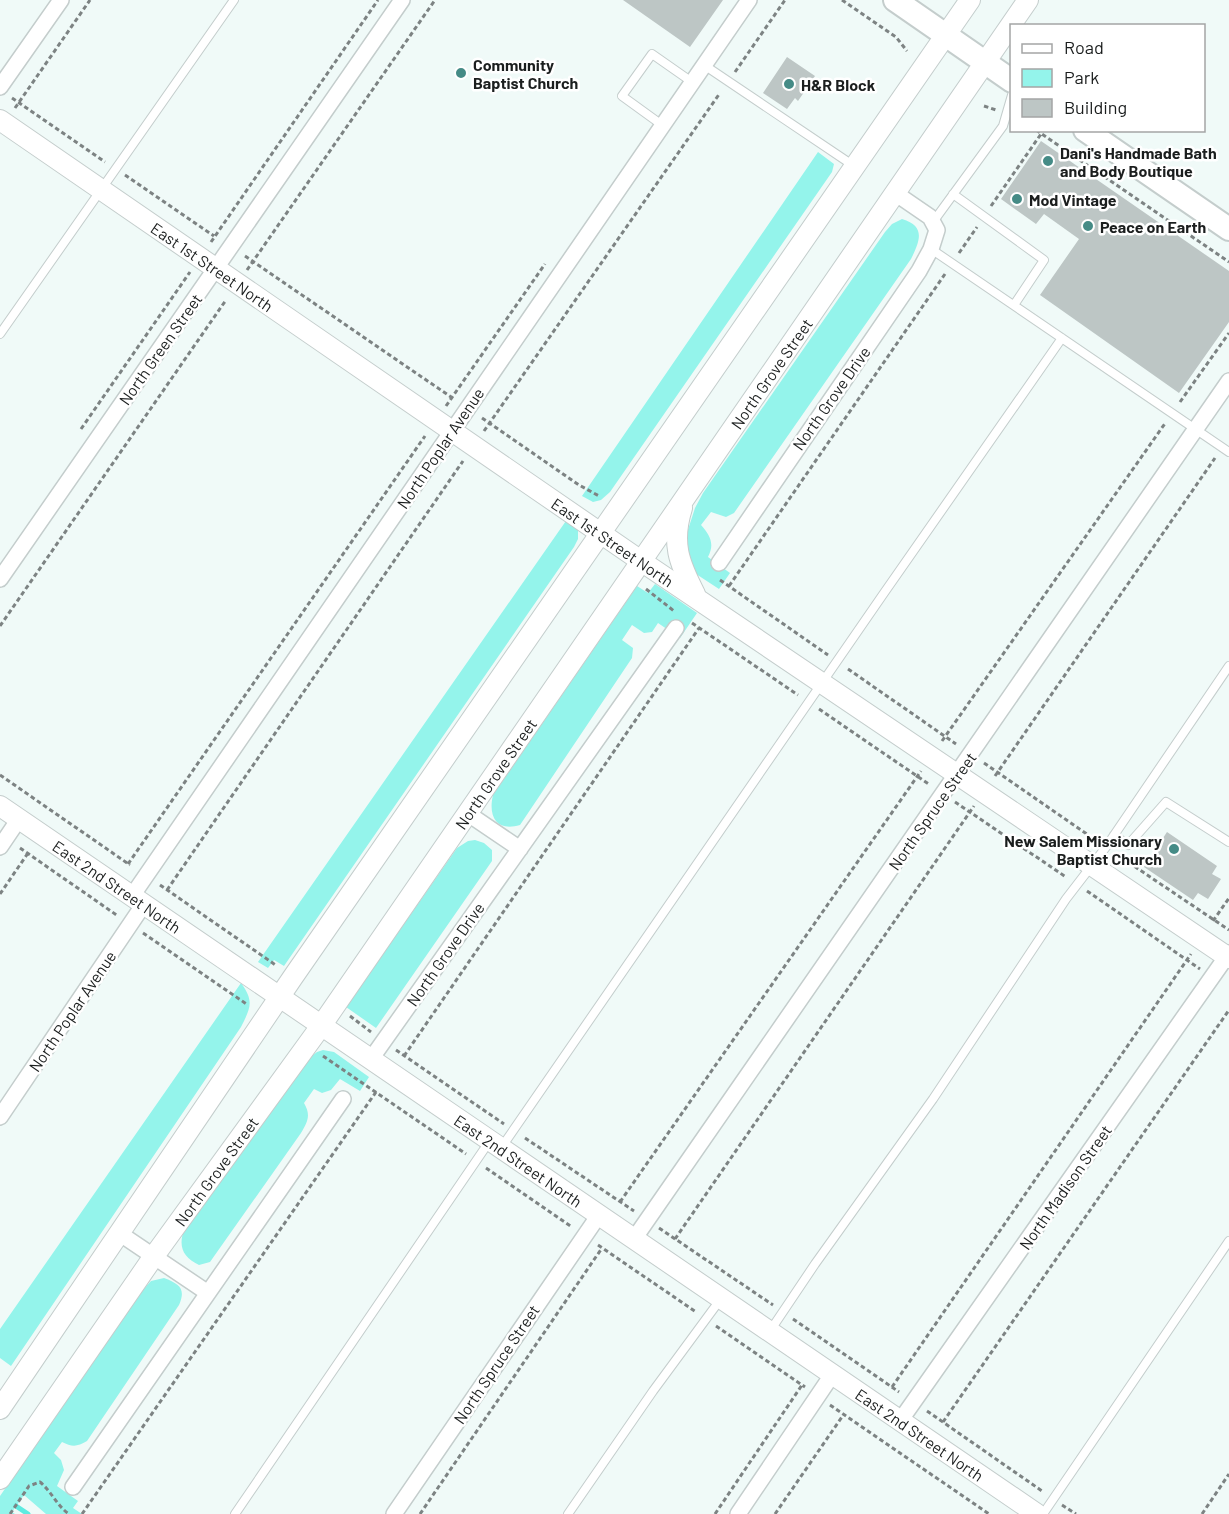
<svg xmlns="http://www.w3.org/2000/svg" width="1229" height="1514" font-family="Barlow,sans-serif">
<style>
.green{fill:#94f4eb}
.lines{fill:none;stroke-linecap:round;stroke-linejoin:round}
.stream{stroke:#5eebe0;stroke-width:5}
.building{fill:#bdc6c5}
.service-casing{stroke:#c4cdcc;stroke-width:10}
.minor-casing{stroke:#c4cdcc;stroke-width:18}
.tertiary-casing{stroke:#c4cdcc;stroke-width:22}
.secondary-casing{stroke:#c4cdcc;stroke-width:26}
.path{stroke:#7d8383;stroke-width:3;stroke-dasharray:4.5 3;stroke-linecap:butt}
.service{stroke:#fff;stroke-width:8}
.minor{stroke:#fff;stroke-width:15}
.tertiary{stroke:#fff;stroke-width:20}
.secondary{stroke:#fff;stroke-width:22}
.poi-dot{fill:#458b86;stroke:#fff;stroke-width:2}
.labels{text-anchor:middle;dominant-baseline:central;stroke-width:5;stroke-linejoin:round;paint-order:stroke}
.poi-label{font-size:16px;font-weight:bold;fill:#1b1e1e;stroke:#fff;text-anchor:start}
.street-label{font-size:16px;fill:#1b1e1e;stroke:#fff}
</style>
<rect width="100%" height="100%" fill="#f0faf8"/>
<path class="green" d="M 818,152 L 834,164 L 832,172 L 610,492 L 601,500 L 593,502 L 582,496 Z
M 902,219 C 926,226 920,241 911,259 L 734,513 L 726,517 L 711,512 L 701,525 C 710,535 715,544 708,557 L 730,573 L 719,589 L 693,572 L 685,539 L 695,508 L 703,493 L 885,232 L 892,224 Z
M 568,518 L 578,528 L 578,539 L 574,547 L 284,966 L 274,960 L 268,968 L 258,962 Z
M 655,584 L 697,613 L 680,638 L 658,623 L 652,632 L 644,633 L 632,625 L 622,640 L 633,648 L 632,658 L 520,825 C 496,832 488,816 493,795 L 637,586 L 648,593 Z
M 475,840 L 484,843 L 492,850 L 492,861 L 376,1028 L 346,1007 L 457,848 L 468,841 Z
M 241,983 C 254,1001 251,1007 241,1027 L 11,1366 L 0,1358 L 0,1329 Z
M 323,1050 L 334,1052 L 369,1077 L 360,1091 L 340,1079 L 331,1090 L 322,1093 L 314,1089 L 304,1103 C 311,1115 308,1121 301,1133 L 210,1262 L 199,1265 C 183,1257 178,1247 184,1230 L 308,1059 L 317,1052 Z
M 164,1278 C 180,1284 186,1289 179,1305 L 87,1441 C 77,1447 72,1447 62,1442 L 54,1453 L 61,1460 L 64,1470 L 57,1486 L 78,1501 L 73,1508 L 82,1514 L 46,1514 L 24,1495 L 12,1512 L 15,1514 L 0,1514 L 0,1496 L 141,1292 L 151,1281 Z"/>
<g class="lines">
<path class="stream" d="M 16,1506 L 28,1514"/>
</g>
<path class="building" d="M 623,0 L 723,0 L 690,47 Z
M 787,57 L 815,76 L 798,101 L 795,98 L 787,109 L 763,93 Z
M 1041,141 L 1229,271 L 1229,322 L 1179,393 L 1040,295 L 1079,239 L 1044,214 L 1036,224 L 1001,199 Z
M 1167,832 L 1217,866 L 1212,874 L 1221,879 L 1208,899 L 1198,893 L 1193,900 L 1144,867 Z"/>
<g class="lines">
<g class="service-casing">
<path id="service" d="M 704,65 L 854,166
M 662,125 L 622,96 L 652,54 L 692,82
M 953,194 L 1044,260 L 1014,305
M 933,222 L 1003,126 L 1012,95
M 931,249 L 1229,452
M 0,334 L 234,0
M 1114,835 L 1128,845 L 1166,802 L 1229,842
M 501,1148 L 884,593 L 1062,338
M 770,1331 L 815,1264 L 933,1099 L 1066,899 L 1106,847 L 1229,666
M 235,1514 L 489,1142
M 568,1514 L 653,1391 L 720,1300
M 1043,1514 L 1229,1241"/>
</g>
<g class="minor-casing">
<path id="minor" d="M 0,87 L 61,0
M 719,563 L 919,271 L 931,249 L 937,230 L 930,217 L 895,193
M 0,579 L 402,0
M 467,813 L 520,849
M 0,847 L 19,819
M 132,896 L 749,0
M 371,1059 L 676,628
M 0,1117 L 144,904
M 119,1233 L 208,1293
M 634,1239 L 1229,381
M 900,1421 L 1229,953
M 73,1487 L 343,1099
M 394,1514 L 599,1215
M 738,1514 L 832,1375"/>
</g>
<g class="tertiary-casing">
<g id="tertiary">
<path id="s1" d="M 0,120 L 641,561 L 1229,958"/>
<path d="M 682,508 C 671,543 679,563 695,594"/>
<path id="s2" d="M 0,806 L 1037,1514"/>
<path d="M 0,1409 L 293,977 L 970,0"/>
<path id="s3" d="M 0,1479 L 154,1256 L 321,1026 L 1028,0"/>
</g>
</g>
<g class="secondary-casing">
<path id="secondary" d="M 895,0 L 1012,81
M 1085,130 L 1229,229"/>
</g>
<path class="path" d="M 842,0 L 896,37 L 907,51
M 735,72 L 785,0
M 12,98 L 105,162
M 984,106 L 996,110
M 15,108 L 90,0
M 1036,130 L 1229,262
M 125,175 L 214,236
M 991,206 L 1041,134
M 211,242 L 378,0
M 959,253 L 977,227
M 245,256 L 451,397
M 247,270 L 435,0
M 1180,402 L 1229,333
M 446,406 L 545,264
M 482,418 L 579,485 L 599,496
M 81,429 L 190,272
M 484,431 L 720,93
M 720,580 L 828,655
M 729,586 L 945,274
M 646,589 L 674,611
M 692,623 L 798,695
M 0,626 L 226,300
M 848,669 L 956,744
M 819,709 L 930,785
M 942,741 L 1166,422
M 984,763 L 1097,841
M 0,775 L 130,865
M 995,776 L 1215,458
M 955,802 L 1066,877
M 20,848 L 118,916
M 1122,858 L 1229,930
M 128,864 L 425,436
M 160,885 L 277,966
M 167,890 L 463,461
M 1087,891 L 1200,969
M 0,894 L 28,853
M 1213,921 L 1229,898
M 143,933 L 248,1005
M 350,1016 L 371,1032
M 396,1050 L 504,1124
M 323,1056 L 466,1154
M 404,1056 L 699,628
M 525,1138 L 634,1211
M 486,1168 L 572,1227
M 620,1202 L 921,771
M 659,1228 L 773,1305
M 675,1239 L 974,806
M 598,1245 L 696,1312
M 793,1319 L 899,1392
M 716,1326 L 805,1387
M 892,1387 L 1191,954
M 830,1405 L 989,1514
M 927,1411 L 1042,1491
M 943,1422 L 1229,1010
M 1062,1505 L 1076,1514
M 10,1514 L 29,1486 L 40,1482 C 52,1492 57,1506 69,1514
M 82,1514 L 376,1092
M 420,1514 L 602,1248
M 715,1514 L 802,1385
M 775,1514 L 844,1414
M 1202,1514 L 1229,1474"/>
<use href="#service" class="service"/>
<use href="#minor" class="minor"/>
<use href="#tertiary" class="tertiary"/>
<use href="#secondary" class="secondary"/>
</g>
<g class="poi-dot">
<circle cx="461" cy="73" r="6"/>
<circle cx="789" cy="84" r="6"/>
<circle cx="1048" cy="161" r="6"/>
<circle cx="1017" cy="199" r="6"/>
<circle cx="1088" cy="226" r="6"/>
<circle cx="1174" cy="849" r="6"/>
</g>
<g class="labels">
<g class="poi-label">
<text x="473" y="64">Community<tspan x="473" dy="18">Baptist Church</tspan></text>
<text x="801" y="84">H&amp;R Block</text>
<text x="1060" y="152">Dani's Handmade Bath<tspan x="1060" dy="18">and Body Boutique</tspan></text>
<text x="1029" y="199">Mod Vintage</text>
<text x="1100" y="226">Peace on Earth</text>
<text x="1162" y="840" text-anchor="end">New Salem Missionary<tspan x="1162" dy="18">Baptist Church</tspan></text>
</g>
<g class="street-label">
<text stroke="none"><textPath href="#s1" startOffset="258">East 1st Street North</textPath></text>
<text transform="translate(160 349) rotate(-55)">North Green Street</text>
<text stroke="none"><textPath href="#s3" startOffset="1348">North Grove Street</textPath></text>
<text transform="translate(831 398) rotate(-55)">North Grove Drive</text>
<text transform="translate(440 448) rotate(-56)">North Poplar Avenue</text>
<text stroke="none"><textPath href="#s1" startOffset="744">East 1st Street North</textPath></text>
<text stroke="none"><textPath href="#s3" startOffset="862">North Grove Street</textPath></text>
<text transform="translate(932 811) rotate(-55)">North Spruce Street</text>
<text stroke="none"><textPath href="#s2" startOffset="142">East 2nd Street North</textPath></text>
<text transform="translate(445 954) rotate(-55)">North Grove Drive</text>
<text transform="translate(72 1011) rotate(-56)">North Poplar Avenue</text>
<text stroke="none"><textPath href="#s2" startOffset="628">East 2nd Street North</textPath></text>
<text stroke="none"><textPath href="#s3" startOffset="376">North Grove Street</textPath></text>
<text transform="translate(1065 1187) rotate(-55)">North Madison Street</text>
<text transform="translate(496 1364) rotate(-56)">North Spruce Street</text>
<text stroke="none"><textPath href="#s2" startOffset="1114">East 2nd Street North</textPath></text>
</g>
</g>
<rect x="1010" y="24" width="195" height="108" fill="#ffffff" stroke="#a4a5a5" stroke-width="1.5"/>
<rect x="1022" y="44" width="30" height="9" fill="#ffffff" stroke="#a4a5a5" stroke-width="1.5"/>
<text x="1064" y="54" font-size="18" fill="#1b1e1e">Road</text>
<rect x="1022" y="69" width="30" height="18" fill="#94f4eb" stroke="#a4a5a5" stroke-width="1.5"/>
<text x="1064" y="84" font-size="18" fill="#1b1e1e">Park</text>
<rect x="1022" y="99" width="30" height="18" fill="#bdc6c5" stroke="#a4a5a5" stroke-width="1.5"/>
<text x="1064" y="114" font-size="18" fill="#1b1e1e">Building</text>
</svg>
